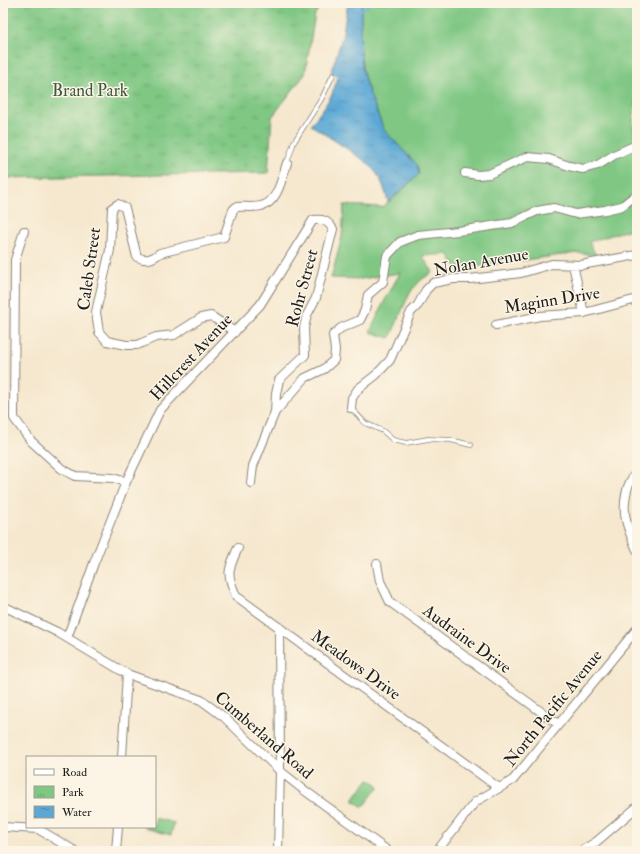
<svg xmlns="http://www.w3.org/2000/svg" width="640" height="854" font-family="'IM FELL Double Pica',serif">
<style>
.grass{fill:#7fc783;stroke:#4e7250}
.park{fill:url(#park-tufts);stroke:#4e7250}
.water{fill:url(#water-ripples);stroke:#3c6278}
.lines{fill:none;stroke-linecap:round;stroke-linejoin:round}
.stream{stroke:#5ca8d5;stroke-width:2}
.service-casing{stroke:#898276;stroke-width:5.5}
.minor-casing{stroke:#898276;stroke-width:10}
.service{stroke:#fff;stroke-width:4}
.minor{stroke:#fff;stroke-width:8}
.labels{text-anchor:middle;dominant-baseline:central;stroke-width:3;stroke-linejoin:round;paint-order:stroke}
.park-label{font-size:17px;fill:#3f5840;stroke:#fcf5e5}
.street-label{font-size:17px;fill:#1c1c1c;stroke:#fcf5e5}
</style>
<defs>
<pattern id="park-tufts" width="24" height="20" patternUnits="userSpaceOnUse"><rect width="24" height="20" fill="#7fc783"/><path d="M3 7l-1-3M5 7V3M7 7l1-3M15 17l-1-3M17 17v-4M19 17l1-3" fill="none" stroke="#6daa71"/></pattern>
<pattern id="water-ripples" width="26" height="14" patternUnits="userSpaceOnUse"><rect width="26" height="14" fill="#5ca8d5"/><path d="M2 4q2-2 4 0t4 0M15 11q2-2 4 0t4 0" fill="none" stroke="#4b88ac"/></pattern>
</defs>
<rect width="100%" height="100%" fill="#fcf5e5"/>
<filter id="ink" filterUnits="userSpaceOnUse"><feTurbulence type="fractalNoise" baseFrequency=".025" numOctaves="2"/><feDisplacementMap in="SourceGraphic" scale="8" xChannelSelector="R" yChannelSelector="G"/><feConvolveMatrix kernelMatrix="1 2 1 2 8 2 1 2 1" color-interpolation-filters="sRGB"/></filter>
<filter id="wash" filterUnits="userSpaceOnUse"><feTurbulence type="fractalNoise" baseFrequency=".012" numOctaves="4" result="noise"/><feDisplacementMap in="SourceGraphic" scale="16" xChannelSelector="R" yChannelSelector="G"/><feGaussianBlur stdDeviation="0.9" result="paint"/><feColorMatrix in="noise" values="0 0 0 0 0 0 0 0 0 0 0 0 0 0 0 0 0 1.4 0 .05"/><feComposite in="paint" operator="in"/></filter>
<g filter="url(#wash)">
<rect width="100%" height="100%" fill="#f6e8cf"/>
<path class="grass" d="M 362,3 L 637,3 L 637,97 L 633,120 L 637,153 L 637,227 L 589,242 L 596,255 L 577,253 L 458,269 L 448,254 L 422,256 L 433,272 L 421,280 L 410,292 L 390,338 L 370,332 L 384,302 L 400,273 L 361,279 L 331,278 L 342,237 L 344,205 L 382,207 L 392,200 L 419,174 L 417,165 L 384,130 L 366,84 L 362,67 L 360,36 Z
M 369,779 L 379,786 L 363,807 L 353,800 Z
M 155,818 L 174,823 L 171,835 L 145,828 L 145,827 L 155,827 Z"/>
<path class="park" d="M 3,3 L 323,3 L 315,14 L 305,74 L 272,117 L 268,173 L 3,178 Z"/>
<path class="water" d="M 348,3 L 362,3 L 360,36 L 362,67 L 366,84 L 384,130 L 417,165 L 419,174 L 388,202 C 384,185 379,173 365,161 L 311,125 C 316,117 323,110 328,101 C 333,94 335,85 338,77 L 331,72 L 342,38 Z"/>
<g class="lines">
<path class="stream" d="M 361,10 L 371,3"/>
</g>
</g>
<g filter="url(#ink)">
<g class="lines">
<g class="service-casing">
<path id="service" d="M 287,163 L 294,142 L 322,98 L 333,75
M 351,408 L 365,423 L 383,431 L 393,440 L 406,443 L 428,439 L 451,440 L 471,445"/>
</g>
<g class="minor-casing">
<path id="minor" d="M 465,173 L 478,175 L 489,174 L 527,157 L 549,159 L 569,166 L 583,169 L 598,165 L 614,155 L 634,146 L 637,146
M 24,231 L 15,260 L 14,418 L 31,441 L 62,469 L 75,476 L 113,478 L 126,482
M 573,265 L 584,313
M 496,325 L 540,316 L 584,313 L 637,299
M 235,332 L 211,316 L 201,318 L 174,335 L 156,337 L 137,345 L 126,345 L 107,341 L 99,332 L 96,312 L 110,250 L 112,208 L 118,204 L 125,208 L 137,257 C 146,261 151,260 160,253 L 224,237 L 233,210 L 236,207 C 244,206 253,208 261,206 C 278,203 282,177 287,163
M 351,408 L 352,398 L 358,389 L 376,375 L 390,360 L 411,312 L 418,305 L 426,290 L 433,283 L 453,279 L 470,279 L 521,273 L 552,264 L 581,265 L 637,255
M 275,412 L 305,378 L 324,369 L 334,360 L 335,350 L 333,335 L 341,328 L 360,320 L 365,310 L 368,295 L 383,282 L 387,256 L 400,242 L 418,235 L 458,231 L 512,223 L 537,211 L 554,208 L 576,214 L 605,210 L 622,206 L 637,194
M 637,473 C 625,482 623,507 626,520 C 628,530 633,541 637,550
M 238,548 C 228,570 226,573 236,596 L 499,788
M 377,564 L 380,581 L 390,602 L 558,724
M 3,606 L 57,632 L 127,674 L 201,700 L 224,717 L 280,771 L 304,790 L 388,851
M 67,638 L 94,563 L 126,482 L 160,410 L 260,305 L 313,220 C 323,219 327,220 333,229 L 316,298 L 307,315 L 304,328 L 305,355 L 279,380 L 276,394 L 275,412 L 253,466 L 251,483
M 122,757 L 127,674
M 3,827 L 38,829 L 75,851
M 116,851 L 118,827
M 278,851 L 280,771 L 279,627
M 437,851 L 475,802 L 513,780 L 637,629
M 581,851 L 596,842 L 637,807"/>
</g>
<use href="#service" class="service"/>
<use href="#minor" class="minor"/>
</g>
</g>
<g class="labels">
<g class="park-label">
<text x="90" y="90">Brand Park</text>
</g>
<g class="street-label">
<text transform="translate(481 262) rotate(-10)">Nolan Avenue</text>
<text transform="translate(89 269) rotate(-82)">Caleb Street</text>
<text transform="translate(302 288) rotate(-75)">Rohr Street</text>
<text transform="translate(552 300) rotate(-9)">Maginn Drive</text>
<text transform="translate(191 357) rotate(-47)">Hillcrest Avenue</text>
<text transform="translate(467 639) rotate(36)">Audraine Drive</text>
<text transform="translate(356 665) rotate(36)">Meadows Drive</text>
<text transform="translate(553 708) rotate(-51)">North Pacific Avenue</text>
<text transform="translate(264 735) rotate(41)">Cumberland Road</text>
</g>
</g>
<rect width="640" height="854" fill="none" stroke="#fcf5e5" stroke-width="16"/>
<rect x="26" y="756" width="130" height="72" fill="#fcf5e5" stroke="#a29e95"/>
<rect x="34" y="769" width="20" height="6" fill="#ffffff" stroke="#a29e95"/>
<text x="62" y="776" font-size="12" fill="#1c1c1c">Road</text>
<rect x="34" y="786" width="20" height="12" fill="url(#park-tufts)" stroke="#a29e95"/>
<text x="62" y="796" font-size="12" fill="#1c1c1c">Park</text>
<rect x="34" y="806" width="20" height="12" fill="url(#water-ripples)" stroke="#a29e95"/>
<text x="62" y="816" font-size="12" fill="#1c1c1c">Water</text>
</svg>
